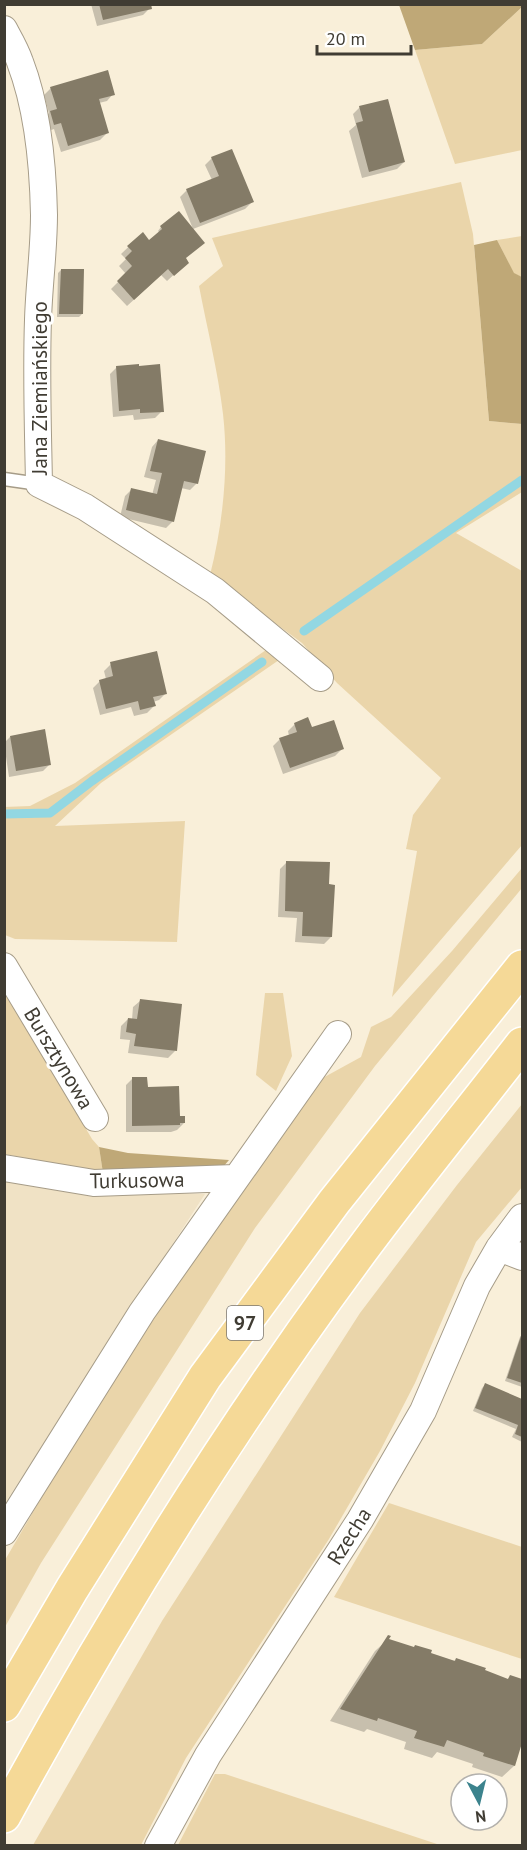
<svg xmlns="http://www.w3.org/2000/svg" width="527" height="1850" font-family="'PT Sans',sans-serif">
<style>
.built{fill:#f0e2c5}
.green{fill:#ead5aa}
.forest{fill:#bfa877}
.shadow{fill:#0003}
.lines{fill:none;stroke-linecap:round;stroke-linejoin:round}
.stream{stroke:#92d7e2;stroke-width:9}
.building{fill:#847b67}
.service-casing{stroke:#a69c88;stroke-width:15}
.minor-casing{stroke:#a69c88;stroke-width:28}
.primary-casing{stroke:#fff;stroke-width:36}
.service{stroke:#fff;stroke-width:12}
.minor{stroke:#fff;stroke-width:26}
.primary{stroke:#f5d997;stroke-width:33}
.labels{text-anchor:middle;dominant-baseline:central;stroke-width:6;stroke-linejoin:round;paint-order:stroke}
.shield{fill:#fff;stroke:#797670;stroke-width:1.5}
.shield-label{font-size:20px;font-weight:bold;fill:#403c33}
.street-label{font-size:21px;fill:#403c33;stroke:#fff}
</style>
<rect width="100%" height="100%" fill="#f9efd9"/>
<path class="built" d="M 5,1178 L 121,1193 L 205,1194 L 5,1503 Z"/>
<path class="green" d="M 522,7 L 522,150 L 455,164 L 415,50 L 482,44 Z
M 461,182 L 473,234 L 489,421 L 522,424 L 522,492 L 456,533 L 522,571 L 522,845 L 392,997 L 417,851 L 406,849 L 413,815 L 441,778 L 337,683 L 302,643 L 210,575 C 223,524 229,466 223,414 C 218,371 207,328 199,286 L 223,266 L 212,238 Z
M 522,236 L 522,277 L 514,274 L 497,240 Z
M 266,650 L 279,660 L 101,783 L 55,826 L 185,821 L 177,942 L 15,939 L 5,935 L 4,807 L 30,806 L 75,783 Z
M 522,868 L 522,888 L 375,1066 L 255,1228 L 41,1563 L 5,1627 L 5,1560 L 91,1413 L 177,1279 L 319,1080 L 361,1057 L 371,1027 L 391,1017 L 452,951 Z
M 4,989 L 92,1139 L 99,1147 L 103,1173 L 5,1154 Z
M 265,993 L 283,993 L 292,1056 L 276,1091 L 256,1075 Z
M 522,1104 L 522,1187 L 476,1242 L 415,1383 L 380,1451 L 329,1539 L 186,1758 L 141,1845 L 33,1845 L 162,1621 L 360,1313 L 457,1185 Z
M 389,1503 L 522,1547 L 522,1659 L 334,1597 Z
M 215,1774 L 225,1774 L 440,1845 L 178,1845 Z"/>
<path class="forest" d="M 522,4 L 522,7 L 482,44 L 415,50 L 399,5 Z
M 497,240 L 514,273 L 522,277 L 522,424 L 489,421 L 474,245 Z
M 99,1147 L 128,1153 L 229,1160 L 217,1174 L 103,1173 Z"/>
<path class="shadow" d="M 91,4 L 149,4 L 150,8 L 143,15 L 97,26 Z
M 51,88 L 113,94 L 107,101 L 99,103 L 107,133 L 100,140 L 61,152 L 54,129 L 48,131 L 44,119 L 49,113 L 44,95 Z
M 360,107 L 404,162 L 397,169 L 362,178 L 349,131 L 356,125 L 353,114 Z
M 212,158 L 252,202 L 245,209 L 193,229 L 180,197 L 187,190 L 212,180 L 205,165 Z
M 161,227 L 184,259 L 180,269 L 167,281 L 161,275 L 127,306 L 111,289 L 126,274 L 119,266 L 126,259 L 121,254 L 142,234 L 149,242 L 160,233 L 158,231 Z
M 61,270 L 82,314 L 79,317 L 57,317 L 58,273 Z
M 117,367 L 162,411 L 155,418 L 134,420 L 133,415 L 113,417 L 110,374 Z
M 158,440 L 197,483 L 190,490 L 181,488 L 173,521 L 166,528 L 120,517 L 125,496 L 132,489 L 152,495 L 156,480 L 144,477 L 152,447 Z
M 111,664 L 166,693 L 159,700 L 153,702 L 154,706 L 147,713 L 134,716 L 131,707 L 100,715 L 93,688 L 100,681 L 106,679 L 104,671 Z
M 295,724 L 311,729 L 342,749 L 335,756 L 283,774 L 273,746 L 280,739 L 289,736 L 288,731 Z
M 10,737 L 49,765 L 43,771 L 9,777 L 4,743 Z
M 287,862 L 328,886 L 331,937 L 324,944 L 295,942 L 297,918 L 278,917 L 280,869 Z
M 140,1001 L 175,1051 L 168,1058 L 128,1053 L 130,1040 L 120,1039 L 121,1026 L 128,1019 L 132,1020 L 133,1007 Z
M 133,1078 L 184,1123 L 177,1130 L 171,1132 L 126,1132 L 126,1085 Z
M 522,1334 L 522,1387 L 505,1381 L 520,1337 Z
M 485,1385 L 522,1400 L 522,1410 L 519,1418 L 522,1419 L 522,1442 L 512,1437 L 516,1429 L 473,1411 L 482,1388 Z
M 387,1640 L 453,1662 L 456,1659 L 507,1680 L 510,1677 L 522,1681 L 522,1739 L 514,1766 L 502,1777 L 472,1767 L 473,1764 L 437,1752 L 432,1758 L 404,1749 L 406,1742 L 367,1729 L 364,1732 L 330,1721 L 375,1651 Z"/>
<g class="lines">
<path class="stream" d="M 304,631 L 522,480
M 4,814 L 50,813 L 92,781 L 262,662"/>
</g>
<path class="building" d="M 99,4 L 151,4 L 152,9 L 103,20 Z
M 108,70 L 115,95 L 99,99 L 109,133 L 68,146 L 61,123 L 54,125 L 50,111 L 57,109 L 50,87 Z
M 388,99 L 405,162 L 369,172 L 356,123 L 363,121 L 359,106 Z
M 232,149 L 254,202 L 200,223 L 186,189 L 219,176 L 211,157 Z
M 179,211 L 205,243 L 186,258 L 189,263 L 174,276 L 168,269 L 134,300 L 117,281 L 132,266 L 125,258 L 132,251 L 127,246 L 143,232 L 149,240 L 162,229 L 160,226 Z
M 61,269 L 84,269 L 83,314 L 59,314 Z
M 139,364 L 139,366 L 160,364 L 164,412 L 140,413 L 140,409 L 119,411 L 116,366 Z
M 158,439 L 206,451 L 198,484 L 184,481 L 174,522 L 126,510 L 131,488 L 157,494 L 162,473 L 150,471 Z
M 157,651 L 167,694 L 153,697 L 156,706 L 140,710 L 138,701 L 106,709 L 99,680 L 113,676 L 110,662 Z
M 308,717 L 312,727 L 334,720 L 344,749 L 290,768 L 279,738 L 297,732 L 294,723 Z
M 45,729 L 51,765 L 16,771 L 10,736 Z
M 286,861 L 330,862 L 329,884 L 335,885 L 332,937 L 302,936 L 303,912 L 285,911 Z
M 140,999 L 182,1004 L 177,1051 L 134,1046 L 136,1034 L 126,1032 L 128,1018 L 137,1019 Z
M 132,1077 L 147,1077 L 148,1087 L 179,1086 L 180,1116 L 185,1116 L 185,1123 L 180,1123 L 180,1125 L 132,1126 Z
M 522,1333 L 522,1383 L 507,1378 Z
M 485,1383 L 522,1399 L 522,1437 L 515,1434 L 518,1425 L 475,1408 Z
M 388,1635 L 391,1636 L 389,1639 L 414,1647 L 415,1645 L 432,1650 L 431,1653 L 455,1661 L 456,1658 L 486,1668 L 485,1670 L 508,1679 L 510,1675 L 522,1679 L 522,1743 L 515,1766 L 483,1756 L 484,1753 L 447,1740 L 444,1747 L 414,1738 L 417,1731 L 378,1718 L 377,1721 L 340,1709 Z"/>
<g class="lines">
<g class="service-casing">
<path id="service" d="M 4,479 L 39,484"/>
</g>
<g class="minor-casing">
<path id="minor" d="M 4,29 C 10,40 16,50 20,62 C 38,109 43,164 44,215 C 44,250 39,285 38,320 C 36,375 38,429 39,484 L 85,507 L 215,591 L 320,678
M 4,966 L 95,1118
M 4,1168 L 94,1183 L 235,1178
M 499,1248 L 522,1257
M 4,1532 L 142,1312 L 338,1034
M 158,1846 L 208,1755 L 360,1520 L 423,1411 L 477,1286 L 499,1248 L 522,1217"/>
</g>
<g class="primary-casing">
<path id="primary" d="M 4,1705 L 72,1589 L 205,1377 L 334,1202 L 522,967
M 4,1816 C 112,1617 232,1424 367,1243 C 417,1176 471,1110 522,1044"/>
</g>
<use href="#service" class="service"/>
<use href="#minor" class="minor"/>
<use href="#primary" class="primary"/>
</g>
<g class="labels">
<rect class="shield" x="227" y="1306" width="36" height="34" rx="4.5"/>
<g class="shield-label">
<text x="245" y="1323">97</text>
</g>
<g class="street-label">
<text transform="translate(39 388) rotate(-90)">Jana Ziemiańskiego</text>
<text transform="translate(59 1058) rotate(59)">Bursztynowa</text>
<text transform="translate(137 1180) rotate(-1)">Turkusowa</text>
<text transform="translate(349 1536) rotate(-58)">Rzecha</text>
</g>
</g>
<rect width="527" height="1850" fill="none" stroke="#403c33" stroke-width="12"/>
<g transform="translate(479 1802) rotate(173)"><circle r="28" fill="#ffffff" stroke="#b3b1ad" stroke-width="1.5"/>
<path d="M0-4.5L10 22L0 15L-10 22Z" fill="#3c838d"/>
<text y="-9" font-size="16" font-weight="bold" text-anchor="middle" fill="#403c33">N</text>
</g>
<path d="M317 45v9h94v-9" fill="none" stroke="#403c33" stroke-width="3"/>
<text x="326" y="45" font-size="18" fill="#403c33" stroke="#ffffff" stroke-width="4.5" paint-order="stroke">20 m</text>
</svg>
